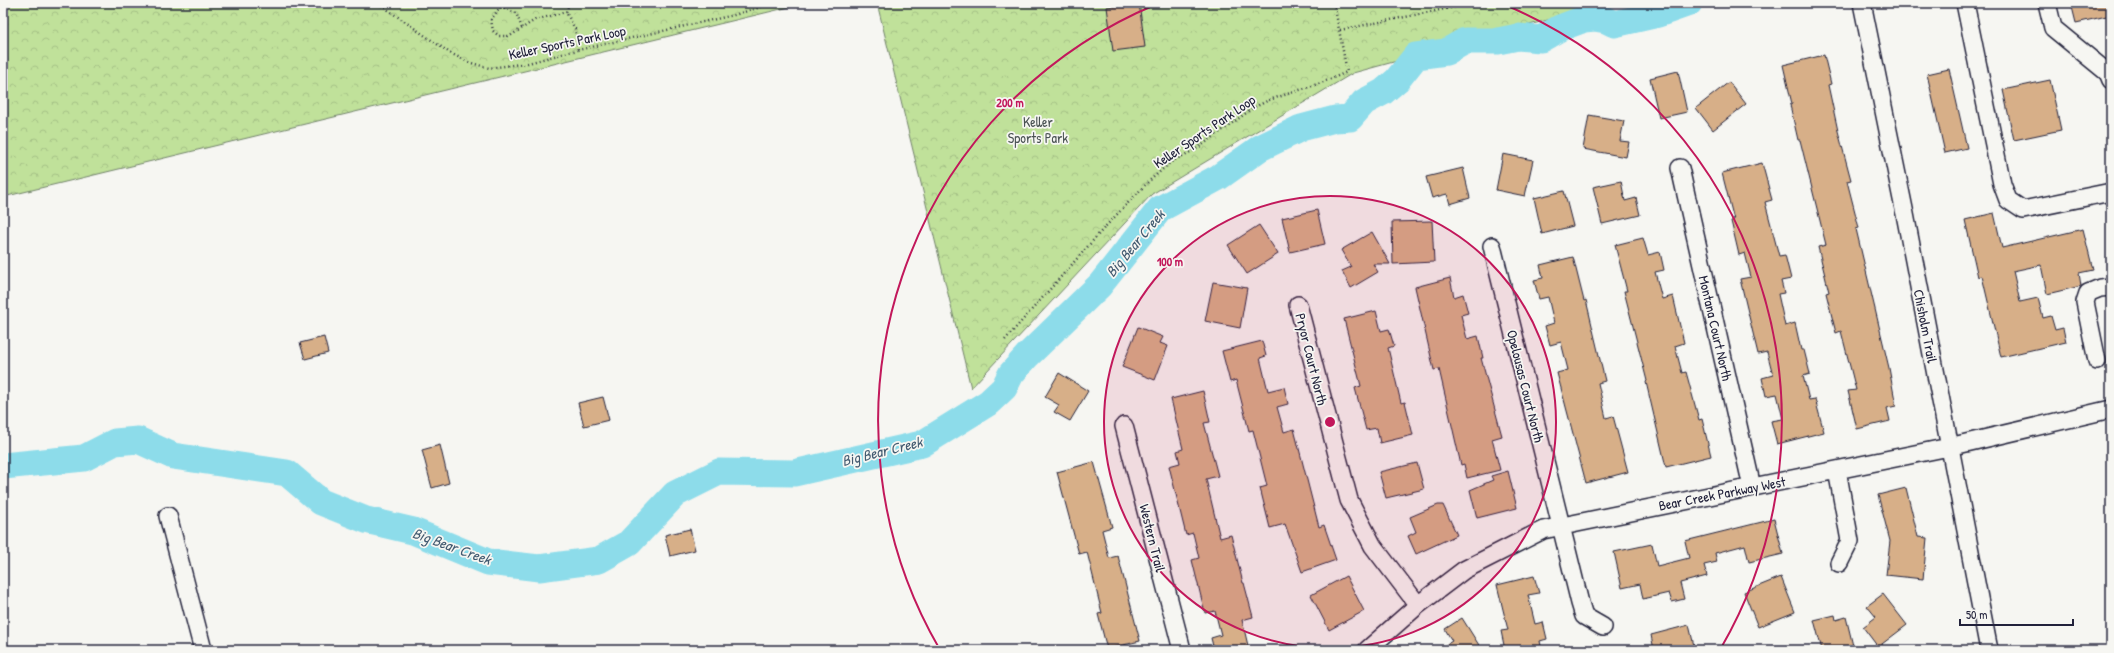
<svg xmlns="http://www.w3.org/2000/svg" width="2114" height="653" font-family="'Patrick Hand',sans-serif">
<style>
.park{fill:url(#park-crowns);stroke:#71826a}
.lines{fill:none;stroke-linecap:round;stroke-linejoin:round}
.river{stroke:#8ddcea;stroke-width:27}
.building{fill:#d7af88;stroke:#22223b}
.minor-casing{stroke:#22223b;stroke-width:20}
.path{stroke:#22223b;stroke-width:2.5;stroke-dasharray:1 3;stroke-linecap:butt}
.minor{stroke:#f6f6f2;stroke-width:17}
.ring{fill:none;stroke:#c2185b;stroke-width:2}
.labels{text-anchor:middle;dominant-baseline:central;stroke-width:3.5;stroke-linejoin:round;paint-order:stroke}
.street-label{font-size:14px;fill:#22223b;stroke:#f6f6f2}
.park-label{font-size:14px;fill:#4a5253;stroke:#f6f6f2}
.water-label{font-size:15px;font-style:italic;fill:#425a70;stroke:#f6f6f2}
.centre{fill:#c2185b;stroke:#f6f6f2;stroke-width:2}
.ring-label{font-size:12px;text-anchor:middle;font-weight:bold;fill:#c2185b;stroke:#f6f6f2;stroke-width:3.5;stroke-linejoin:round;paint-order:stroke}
</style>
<defs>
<pattern id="park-crowns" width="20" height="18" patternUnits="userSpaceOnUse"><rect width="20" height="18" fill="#c0e19a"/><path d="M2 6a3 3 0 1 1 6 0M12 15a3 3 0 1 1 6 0" fill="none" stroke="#a5c186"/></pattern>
</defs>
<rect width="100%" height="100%" fill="#f6f6f2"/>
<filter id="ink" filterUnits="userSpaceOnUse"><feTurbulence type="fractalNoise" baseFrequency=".025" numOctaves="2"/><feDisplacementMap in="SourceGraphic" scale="8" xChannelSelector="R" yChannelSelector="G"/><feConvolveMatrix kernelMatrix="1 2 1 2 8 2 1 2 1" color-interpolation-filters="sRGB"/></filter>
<g filter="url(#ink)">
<path class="park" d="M 3,3 L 806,3 L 3,197 Z
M 877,3 L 1610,3 L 1353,73 L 1152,194 L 971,388 Z"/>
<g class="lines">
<path class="river" d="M 3,466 L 84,458 L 115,442 L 138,440 L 173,456 L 287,473 L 321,502 L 366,520 L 413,531 L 488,562 L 539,568 L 599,560 L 629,543 L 675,494 L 719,472 L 794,473 L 922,444 L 988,403 L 1004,388 L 1011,374 L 1027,356 L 1100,285 L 1160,209 L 1219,177 L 1260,148 L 1301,128 L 1335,119 L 1350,118 L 1364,102 L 1383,92 L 1397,80 L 1416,56 L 1446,52 L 1465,41 L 1498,41 L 1518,37 L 1541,39 L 1560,28 L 1584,19 L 1595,18 L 1606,20 L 1614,24 L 1658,14 L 1689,3"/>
</g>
<path class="building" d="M 1139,3 L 1145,47 L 1113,51 L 1107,7 Z
M 2071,3 L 2109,3 L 2111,15 L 2076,23 Z
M 1824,55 L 1831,84 L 1828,85 L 1838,131 L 1851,180 L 1847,181 L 1859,228 L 1856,229 L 1889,368 L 1896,406 L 1887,408 L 1890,421 L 1857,429 L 1848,391 L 1856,390 L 1841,331 L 1836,333 L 1826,293 L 1829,292 L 1818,247 L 1826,245 L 1800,140 L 1798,140 L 1790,105 L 1792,104 L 1783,65 Z
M 1949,69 L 1967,148 L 1945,153 L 1927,74 Z
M 1678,71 L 1687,112 L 1659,118 L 1650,78 Z
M 2050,80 L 2061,130 L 2014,140 L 2003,90 Z
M 1729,82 L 1746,104 L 1713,130 L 1696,108 Z
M 1589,115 L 1624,121 L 1620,141 L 1629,142 L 1626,157 L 1583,149 Z
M 1503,154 L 1533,160 L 1525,196 L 1496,190 Z
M 1762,163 L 1772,200 L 1765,202 L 1779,256 L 1785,255 L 1791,279 L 1781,281 L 1784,293 L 1778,294 L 1785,326 L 1795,323 L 1801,350 L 1804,350 L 1810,374 L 1803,376 L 1809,400 L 1815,399 L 1824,432 L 1777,444 L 1771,421 L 1783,419 L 1777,394 L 1766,396 L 1762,378 L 1773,375 L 1767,352 L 1758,354 L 1740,279 L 1751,277 L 1745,253 L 1739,255 L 1731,221 L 1734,220 L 1722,173 Z
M 1463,168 L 1470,198 L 1450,204 L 1447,194 L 1432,198 L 1426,177 Z
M 1621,181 L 1625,201 L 1636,198 L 1640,215 L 1602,224 L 1593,187 Z
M 1564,191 L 1573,226 L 1542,234 L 1534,198 Z
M 1317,210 L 1325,244 L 1290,252 L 1282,218 Z
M 1994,213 L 2002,248 L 2083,229 L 2093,270 L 2079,273 L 2081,286 L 2047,294 L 2041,265 L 2013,271 L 2020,302 L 2038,298 L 2043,318 L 2051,316 L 2055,330 L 2063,328 L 2066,342 L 2001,357 L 1982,276 L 1978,277 L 1965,220 Z
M 1432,221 L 1434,262 L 1393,264 L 1392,222 Z
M 1259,225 L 1278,254 L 1247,274 L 1228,245 Z
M 1372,232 L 1390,264 L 1373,264 L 1378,272 L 1351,288 L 1342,271 L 1351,267 L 1341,250 Z
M 1643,238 L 1648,255 L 1660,252 L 1664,270 L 1655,272 L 1662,299 L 1673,296 L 1684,343 L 1675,346 L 1682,373 L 1686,372 L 1699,420 L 1702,419 L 1711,456 L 1666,467 L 1646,382 L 1647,381 L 1624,291 L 1627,291 L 1615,245 Z
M 1573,257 L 1584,301 L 1586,300 L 1605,381 L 1598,383 L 1606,418 L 1613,416 L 1628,472 L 1586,483 L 1557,373 L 1568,370 L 1561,342 L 1550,345 L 1545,326 L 1554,323 L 1548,297 L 1539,299 L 1534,280 L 1543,278 L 1540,265 Z
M 1450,278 L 1454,297 L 1463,294 L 1468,313 L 1461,315 L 1467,339 L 1478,336 L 1483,358 L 1481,358 L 1502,436 L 1492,439 L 1500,470 L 1467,478 L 1464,464 L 1461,465 L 1439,369 L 1434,370 L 1415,287 Z
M 1213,282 L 1247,288 L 1240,328 L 1205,321 Z
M 1376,311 L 1381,331 L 1389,329 L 1394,346 L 1388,348 L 1401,403 L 1405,402 L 1413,435 L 1380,443 L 1377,428 L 1366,430 L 1355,388 L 1361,386 L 1344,319 Z
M 1138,327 L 1163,337 L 1160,343 L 1168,346 L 1155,380 L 1122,367 Z
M 324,337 L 328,353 L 305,359 L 300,343 Z
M 1262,341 L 1266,356 L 1260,358 L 1268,391 L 1284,387 L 1288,404 L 1277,407 L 1284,432 L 1294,429 L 1319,527 L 1324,525 L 1336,560 L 1302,572 L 1285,524 L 1270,528 L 1260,488 L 1267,486 L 1253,430 L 1249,431 L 1236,380 L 1230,382 L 1222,351 Z
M 1059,373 L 1088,391 L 1070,421 L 1054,412 L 1059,405 L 1045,397 Z
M 1203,391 L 1210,422 L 1204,423 L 1218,476 L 1206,479 L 1220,538 L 1231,535 L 1243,583 L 1244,583 L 1253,617 L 1242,620 L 1249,650 L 1214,650 L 1211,638 L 1221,635 L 1215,611 L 1205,613 L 1192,560 L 1199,558 L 1193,533 L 1186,535 L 1169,466 L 1180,463 L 1177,451 L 1183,449 L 1171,399 Z
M 603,397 L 609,420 L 584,426 L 578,403 Z
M 440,445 L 449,483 L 432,488 L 422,450 Z
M 1094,462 L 1112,527 L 1102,530 L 1109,558 L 1118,556 L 1140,641 L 1107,649 L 1098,614 L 1102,613 L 1087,552 L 1079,554 L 1057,472 Z
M 1417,463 L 1424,489 L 1386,498 L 1379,472 Z
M 1508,471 L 1517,508 L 1477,518 L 1470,490 L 1493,480 L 1491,476 Z
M 1906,488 L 1918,537 L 1927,538 L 1923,579 L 1886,575 L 1890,541 L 1878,495 Z
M 1438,505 L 1443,505 L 1457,535 L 1416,554 L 1408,536 L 1416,532 L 1410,517 Z
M 1774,519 L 1783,554 L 1749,562 L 1745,545 L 1715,553 L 1717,562 L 1704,565 L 1707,576 L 1680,583 L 1684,599 L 1672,602 L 1669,593 L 1643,599 L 1640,584 L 1622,588 L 1614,552 L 1652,544 L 1657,566 L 1689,558 L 1685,541 Z
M 690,529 L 695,550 L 670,556 L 665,535 Z
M 1346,576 L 1364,611 L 1329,630 L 1311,595 Z
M 1534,576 L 1539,593 L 1528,595 L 1535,624 L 1543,622 L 1547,639 L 1540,641 L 1542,650 L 1505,650 L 1501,631 L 1508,630 L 1497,585 Z
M 1781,577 L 1795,612 L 1758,627 L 1744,592 Z
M 1883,594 L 1907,625 L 1878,647 L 1863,627 L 1876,617 L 1867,606 Z
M 1835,615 L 1836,620 L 1846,617 L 1854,650 L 1822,650 L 1814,620 Z
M 1462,618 L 1482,650 L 1438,650 L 1452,641 L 1445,629 Z
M 1689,625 L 1695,650 L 1654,650 L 1651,635 Z"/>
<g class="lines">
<g class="minor-casing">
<path id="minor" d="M 1862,3 L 1905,214 L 1989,650
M 1965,3 L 2002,184 L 2008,200 L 2023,210 L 2111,192
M 2047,3 L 2053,28 L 2108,73 L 2111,80
M 1680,168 L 1752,487
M 1492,246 L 1580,603 L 1584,616 L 1603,627
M 1298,305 L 1349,500 L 1373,546 L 1418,605
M 2097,361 L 2085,302 L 2088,293 L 2100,288 L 2111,287
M 1124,426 L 1182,650
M 1837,470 L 1850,541 L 1839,563
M 168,516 L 203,650
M 1367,650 L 1418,605 L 1464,570 L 1543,530 L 1949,447 L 2111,409"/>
</g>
<path class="path" d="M 378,3 L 450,53 L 468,62 L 489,68 L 528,63 L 569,52 L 734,15 L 774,3
M 503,3 L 491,20 L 493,31 L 499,36 L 510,36 L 535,20 L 566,12
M 569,3 L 566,12 L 575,29 L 578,50
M 500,7 L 516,13 L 522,28
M 1340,30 L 1475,3
M 1005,340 L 1105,227 L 1148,182 L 1171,162 L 1198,148 L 1253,108 L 1269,100 L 1321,83 L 1347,72 L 1334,3"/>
<use href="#minor" class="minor"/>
</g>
</g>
<circle cx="1330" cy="422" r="226" fill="#c2185b" fill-opacity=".12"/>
<g class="ring">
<circle cx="1330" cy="422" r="226"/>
<path d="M939 648A452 452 0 0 1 1157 4M1503 4A452 452 0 0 1 1721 648"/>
</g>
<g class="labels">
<g class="street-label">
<text transform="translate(567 42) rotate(-12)">Keller Sports Park Loop</text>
<text transform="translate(1204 131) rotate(-34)">Keller Sports Park Loop</text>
<text transform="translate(1926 326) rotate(79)">Chisholm Trail</text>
<text transform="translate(1716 328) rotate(77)">Montana Court North</text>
<text transform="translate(1312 359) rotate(76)">Pryor Court North</text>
<text transform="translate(1526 386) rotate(76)">Opelousas Court North</text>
<text transform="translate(1722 493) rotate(-11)">Bear Creek Parkway West</text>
<text transform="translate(1153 538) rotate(76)">Western Trail</text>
</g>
<g class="park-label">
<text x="1038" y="121">Keller<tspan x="1038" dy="16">Sports Park</tspan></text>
</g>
<g class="water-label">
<text transform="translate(1135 243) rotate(-50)">Big Bear Creek</text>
<text transform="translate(882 451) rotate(-14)">Big Bear Creek</text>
<text transform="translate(452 546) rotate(20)">Big Bear Creek</text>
</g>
</g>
<circle cx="1330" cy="422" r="6" class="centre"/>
<g class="ring-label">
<text x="1010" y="107">200 m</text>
<text x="1170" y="266">100 m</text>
</g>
<rect width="2114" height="653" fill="none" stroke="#f6f6f2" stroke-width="16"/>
<rect x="8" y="8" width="2098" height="637" fill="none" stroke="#22223b" stroke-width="1.5" filter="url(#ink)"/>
<path d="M1960 619v6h113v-6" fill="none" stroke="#22223b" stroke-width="2"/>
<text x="1966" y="619" font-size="12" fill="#22223b" stroke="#f6f6f2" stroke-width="3" paint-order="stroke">50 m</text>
</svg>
